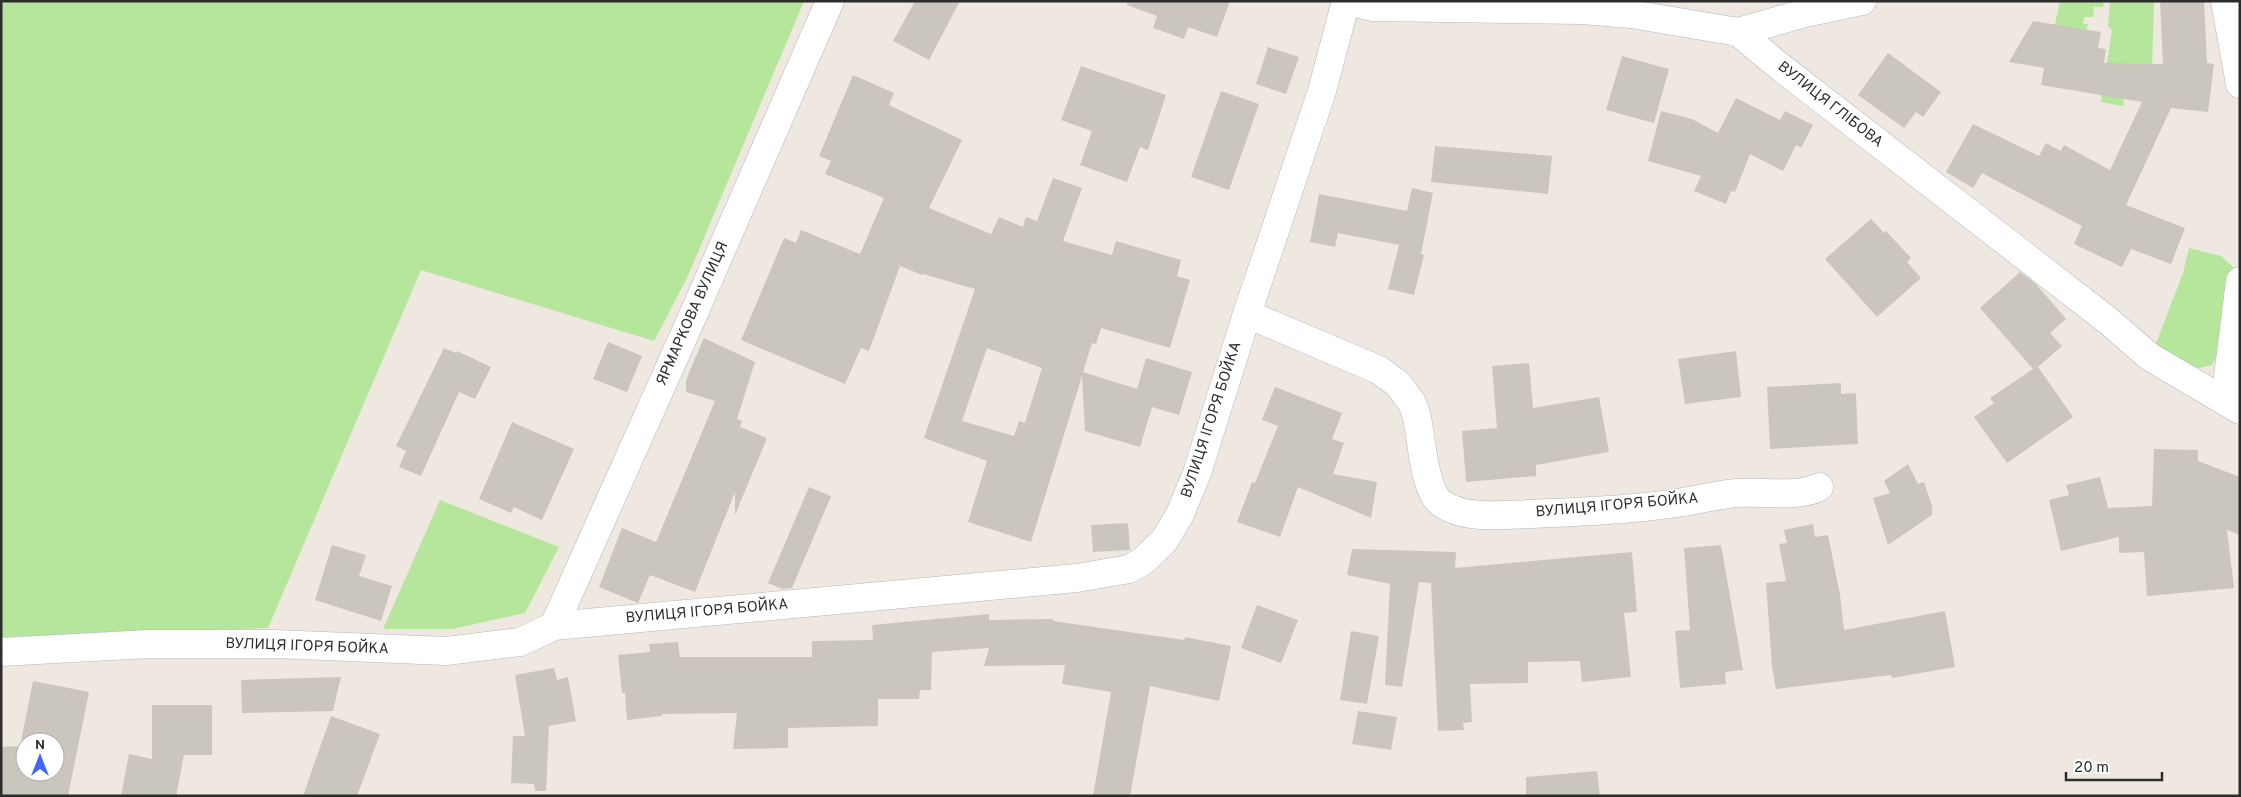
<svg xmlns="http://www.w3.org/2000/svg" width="2241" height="797" font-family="Overpass,sans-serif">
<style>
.green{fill:#b6e59c}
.building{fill:#cac6be;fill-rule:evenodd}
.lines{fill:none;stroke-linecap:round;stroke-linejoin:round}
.minor-casing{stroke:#b3b6c0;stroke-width:29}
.minor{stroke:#fff;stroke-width:28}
.labels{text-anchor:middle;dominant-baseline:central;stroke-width:4;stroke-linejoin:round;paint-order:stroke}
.street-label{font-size:15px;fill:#2d2d2d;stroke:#fff}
</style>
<rect width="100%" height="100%" fill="#eee8e0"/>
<path class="green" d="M 1,1 L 804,1 L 687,278 L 654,341 L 421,270 L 268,628 L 1,637 Z
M 2060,1 L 2104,1 L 2103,7 L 2094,7 L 2093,17 L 2084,17 L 2083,24 L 2088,24 L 2086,32 L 2051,42 Z
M 2110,1 L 2154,1 L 2152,71 L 2127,69 L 2123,106 L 2101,102 L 2112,30 L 2108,26 Z
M 2189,248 L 2221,256 L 2233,267 C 2233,295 2227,341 2212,365 L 2195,369 L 2155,346 L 2183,273 Z
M 440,500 L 559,547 L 525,613 L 452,629 L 383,629 Z"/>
<path class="building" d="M 915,1 L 960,1 L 929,60 L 893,41 Z
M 1127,1 L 1230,1 L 1217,37 L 1188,27 L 1184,39 L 1153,28 L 1157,16 L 1127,5 Z
M 2160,1 L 2204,1 L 2207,63 L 2214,64 L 2208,112 L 2171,108 L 2126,205 L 2185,228 L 2171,264 L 2131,249 L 2122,267 L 2074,244 L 2082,226 L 1982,173 L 1973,188 L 1946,172 L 1973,124 L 2039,156 L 2046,143 L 2061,151 L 2064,145 L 2110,170 L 2142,102 L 2041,85 L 2044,68 L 2009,62 L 2033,21 L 2101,32 L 2098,48 L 2106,49 L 2104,63 L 2163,64 Z
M 1268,47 L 1299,57 L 1286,94 L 1256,84 Z
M 1888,53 L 1941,92 L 1923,117 L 1916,112 L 1904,128 L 1858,95 Z
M 1622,56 L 1669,69 L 1654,123 L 1606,110 Z
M 1081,66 L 1166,95 L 1148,150 L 1140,147 L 1127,182 L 1080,165 L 1092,131 L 1061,120 Z
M 853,75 L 894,93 L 889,105 L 962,140 L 929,208 L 991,234 L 999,217 L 1023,227 L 1026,217 L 1037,221 L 1053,178 L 1082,188 L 1063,241 L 1112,255 L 1116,241 L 1181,260 L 1177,276 L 1190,280 L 1170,348 L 1101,328 L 1096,344 L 1092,343 L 1083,372 L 1137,389 L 1146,358 L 1192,372 L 1179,415 L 1152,407 L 1140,447 L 1085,431 L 1082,376 L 1031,542 L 968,522 L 987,461 L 924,438 L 975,289 L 923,274 L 922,275 L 900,266 L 869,351 L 861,348 L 845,384 L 741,340 L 784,238 L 796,243 L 801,230 L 860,254 L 884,198 L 825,174 L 831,161 L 819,156 ZM 987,348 L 1042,368 L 1025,423 L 1019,421 L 1014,436 L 962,421 Z
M 1221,91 L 1259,104 L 1229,190 L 1191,177 Z
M 1736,98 L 1780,120 L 1785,111 L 1813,125 L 1801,148 L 1796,145 L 1783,171 L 1750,154 L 1735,192 L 1731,191 L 1726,204 L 1694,191 L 1701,176 L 1648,161 L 1661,111 L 1692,119 L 1718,133 Z
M 1435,146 L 1552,156 L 1548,194 L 1431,182 Z
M 1412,188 L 1433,193 L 1421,254 L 1424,255 L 1414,295 L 1388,289 L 1399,245 L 1338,233 L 1335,247 L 1310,242 L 1319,194 L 1407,211 Z
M 1871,219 L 1884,233 L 1886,231 L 1911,258 L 1907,262 L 1921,278 L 1877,317 L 1825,259 Z
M 2020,272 L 2036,284 L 2066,319 L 2050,333 L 2062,346 L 2038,367 L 2073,417 L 2007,463 L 1974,417 L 1994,403 L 1990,398 L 2033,369 L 1980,308 Z
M 704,338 L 755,362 L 737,419 L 742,421 L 740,427 L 767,438 L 735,515 L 735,492 L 695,592 L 650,575 L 638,603 L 599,587 L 622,528 L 656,542 L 715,401 L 686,392 L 686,381 L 690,370 Z
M 608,342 L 642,356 L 627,392 L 593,379 Z
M 444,348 L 456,353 L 457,351 L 491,367 L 475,399 L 459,392 L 421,476 L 399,467 L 406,451 L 396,446 Z
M 1736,351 L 1741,397 L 1685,404 L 1678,359 Z
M 1529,363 L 1533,408 L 1599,397 L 1609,452 L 1536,465 L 1536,476 L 1466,482 L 1462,431 L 1497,428 L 1492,366 Z
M 1841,383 L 1841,394 L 1856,393 L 1858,444 L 1770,449 L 1767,387 Z
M 1275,387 L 1342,413 L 1332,439 L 1344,443 L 1333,474 L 1377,482 L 1371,518 L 1298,487 L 1280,537 L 1237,522 L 1252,482 L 1255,483 L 1278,426 L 1262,420 Z
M 512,422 L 574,449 L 542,520 L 514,507 L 511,513 L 479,499 Z
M 2154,449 L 2198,450 L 2198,461 L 2240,477 L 2240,535 L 2227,530 L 2234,588 L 2147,596 L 2144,552 L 2119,553 L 2119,537 L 2061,551 L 2049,500 L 2069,495 L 2066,485 L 2100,477 L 2108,508 L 2152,506 Z
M 1908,464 L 1918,484 L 1924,482 L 1932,506 L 1932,515 L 1888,545 L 1873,498 L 1890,493 L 1884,481 Z
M 809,487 L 831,496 L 792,588 L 782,589 L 768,583 Z
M 1128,523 L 1130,550 L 1093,552 L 1091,525 Z
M 1813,524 L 1815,537 L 1828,535 L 1840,595 L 1844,630 L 1945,611 L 1955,667 L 1892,678 L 1891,675 L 1776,689 L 1772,667 L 1766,583 L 1786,581 L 1779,544 L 1787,543 L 1784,530 Z
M 332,545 L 366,555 L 359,576 L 392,586 L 381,621 L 315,600 Z
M 1721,545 L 1743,670 L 1725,672 L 1726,684 L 1680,688 L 1675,631 L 1690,630 L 1684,548 Z
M 1352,549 L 1456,552 L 1455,568 L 1632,552 L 1637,612 L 1624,613 L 1631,677 L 1582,682 L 1580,661 L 1528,662 L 1528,683 L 1470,684 L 1472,722 L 1463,723 L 1464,730 L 1438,731 L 1431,583 L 1419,582 L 1402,687 L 1385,685 L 1390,584 L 1347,575 Z
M 1257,605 L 1298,620 L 1281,663 L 1241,648 Z
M 989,614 L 989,620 L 1053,619 L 1053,621 L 1184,640 L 1185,637 L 1231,646 L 1219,701 L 1150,686 L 1130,796 L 1093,796 L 1111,692 L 1062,684 L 1065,665 L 984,666 L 989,648 L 932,652 L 931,690 L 920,690 L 919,699 L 878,699 L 878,726 L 788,728 L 788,748 L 733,749 L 737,713 L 662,714 L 662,716 L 627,720 L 625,693 L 622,693 L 618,655 L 650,652 L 649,644 L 678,642 L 680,657 L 812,657 L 812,641 L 873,640 L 872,625 Z
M 1351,631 L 1379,636 L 1367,704 L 1340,700 Z
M 554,668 L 557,680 L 568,677 L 576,721 L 549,726 L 546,791 L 535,791 L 534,784 L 511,783 L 513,736 L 525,736 L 515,675 Z
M 341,677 L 333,711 L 242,713 L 241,680 Z
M 33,681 L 89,692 L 68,796 L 1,796 L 1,747 L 20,746 ZM 25,742 L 55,742 L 55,772 L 25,772 Z
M 152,705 L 212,705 L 212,755 L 184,755 L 176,796 L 121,796 L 129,754 L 152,759 Z
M 1358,711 L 1397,717 L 1391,750 L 1352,744 Z
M 331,716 L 380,734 L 357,796 L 303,796 Z
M 1597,771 L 1600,796 L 1526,796 L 1526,777 Z"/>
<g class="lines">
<g class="minor-casing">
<path id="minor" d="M 1347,1 L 1372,7 L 1582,10 L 1631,14 L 1738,32 L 1779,66 L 2106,319 L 2150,357 L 2240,410
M 2225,1 L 2240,84
M 1738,32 L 1805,13 L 1862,1
M 1247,314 L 1379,370 L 1398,384 L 1412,403 L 1416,414 C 1422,436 1423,490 1441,503 C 1464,520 1503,515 1530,514 C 1579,512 1629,510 1677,503 C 1697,500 1717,495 1737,493 C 1761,491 1799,498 1819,487
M 2225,401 L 2240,281
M 554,626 L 690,322 L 830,1
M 1,652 L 149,644 L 275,644 L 446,651 L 520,642 L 554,626 L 1077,578 L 1129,569 L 1143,561 L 1164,541 L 1180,514 L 1197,473 L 1247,314 L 1322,91 L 1346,1"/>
</g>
<use href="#minor" class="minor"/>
</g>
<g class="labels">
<g class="street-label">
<text transform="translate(1830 105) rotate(38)">ВУЛИЦЯ ГЛІБОВА</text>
<text transform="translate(693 314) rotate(-66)">ЯРМАРКОВА ВУЛИЦЯ</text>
<text transform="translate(1212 420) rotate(-72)">ВУЛИЦЯ ІГОРЯ БОЙКА</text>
<text transform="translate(1617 506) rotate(-5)">ВУЛИЦЯ ІГОРЯ БОЙКА</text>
<text transform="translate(707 612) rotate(-5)">ВУЛИЦЯ ІГОРЯ БОЙКА</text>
<text transform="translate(307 647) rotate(2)">ВУЛИЦЯ ІГОРЯ БОЙКА</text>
</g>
</g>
<rect width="2241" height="797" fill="none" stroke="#2d2d2d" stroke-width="5"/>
<g transform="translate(40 757)"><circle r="24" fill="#ffffff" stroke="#ababab"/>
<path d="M0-4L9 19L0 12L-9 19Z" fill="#4066fb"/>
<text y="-8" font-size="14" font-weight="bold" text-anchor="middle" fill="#2d2d2d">N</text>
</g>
<path d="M2066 772v8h96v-8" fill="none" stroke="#2d2d2d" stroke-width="2.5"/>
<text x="2074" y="772" font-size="15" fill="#2d2d2d" stroke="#ffffff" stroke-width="4" paint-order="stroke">20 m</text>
</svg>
